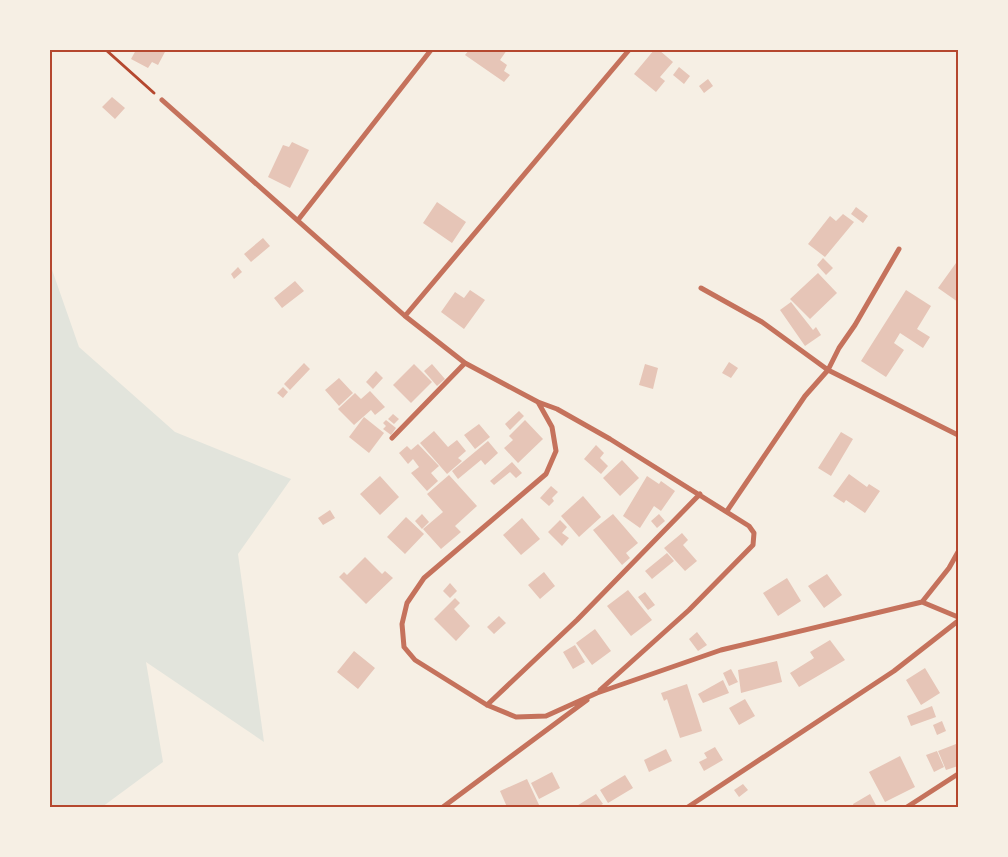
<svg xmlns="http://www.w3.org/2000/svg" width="1008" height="857" font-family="'Roboto Condensed',sans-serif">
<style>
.green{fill:#e2e4dc}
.building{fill:#e6c5b7}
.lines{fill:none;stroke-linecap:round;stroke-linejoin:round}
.path{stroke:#b5482f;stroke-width:3}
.minor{stroke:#c5725c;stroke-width:5}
.neatline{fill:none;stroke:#b5482f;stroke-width:2}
</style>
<rect width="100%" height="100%" fill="#f6efe4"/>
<path class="green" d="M 50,264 L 79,347 L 175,432 L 291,479 L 238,554 L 264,742 L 146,662 L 163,762 L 102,807 L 50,807 Z"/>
<path class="building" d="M 136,50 L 166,50 L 158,65 L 152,62 L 148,68 L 131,59 Z
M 469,50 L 507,50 L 500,60 L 507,65 L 504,71 L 510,75 L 504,82 L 465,55 Z
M 654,50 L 659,50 L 673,62 L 660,77 L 665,81 L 656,92 L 634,74 Z
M 679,67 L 690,76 L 684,84 L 673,75 Z
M 708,79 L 713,86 L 704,93 L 699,86 Z
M 112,97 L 125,108 L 115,119 L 102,107 Z
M 292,142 L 309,150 L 290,188 L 268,177 L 283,145 L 289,147 Z
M 437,202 L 466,222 L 452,243 L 423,223 Z
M 856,207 L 868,216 L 863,223 L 851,214 Z
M 843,214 L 854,222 L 825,257 L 808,244 L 830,216 L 836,221 Z
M 263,238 L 270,246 L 251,262 L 244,254 Z
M 823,258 L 833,268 L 826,275 L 817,265 Z
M 956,263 L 958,265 L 958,302 L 938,288 Z
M 238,267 L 242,272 L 234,279 L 231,274 Z
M 818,273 L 837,293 L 810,319 L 790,299 Z
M 295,281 L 304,291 L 282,308 L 274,298 Z
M 470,290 L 485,300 L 464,329 L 441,312 L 455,292 L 464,298 Z
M 906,290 L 931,306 L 917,329 L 930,337 L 923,348 L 900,333 L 894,343 L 904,350 L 886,377 L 861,361 Z
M 791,302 L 813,330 L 816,327 L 821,335 L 805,346 L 780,310 Z
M 729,362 L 738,368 L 731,378 L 722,373 Z
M 304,363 L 310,369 L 290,390 L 284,384 Z
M 414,364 L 432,382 L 411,403 L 393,385 Z
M 432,364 L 445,379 L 437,386 L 424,371 Z
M 645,364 L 658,368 L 653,389 L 639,385 Z
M 376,371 L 383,378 L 373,389 L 366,382 Z
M 339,378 L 353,393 L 339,406 L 325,390 Z
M 283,387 L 288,392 L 283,398 L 277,393 Z
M 370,391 L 385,407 L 375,415 L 371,410 L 354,425 L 338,409 L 355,393 L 361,399 Z
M 519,411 L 524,416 L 510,430 L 505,424 Z
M 393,414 L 399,419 L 394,424 L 388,419 Z
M 364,417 L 384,433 L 369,453 L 349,437 Z
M 386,420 L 396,428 L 391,435 L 383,429 L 386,426 L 383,423 Z
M 525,420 L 543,439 L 518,463 L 504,448 L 513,440 L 509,436 Z
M 479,424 L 490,437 L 475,449 L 464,435 Z
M 434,431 L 448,447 L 457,440 L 466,451 L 458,458 L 462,461 L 447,474 L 420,443 Z
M 841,432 L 853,439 L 831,476 L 818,468 Z
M 488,441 L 498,453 L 485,465 L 481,460 L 458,479 L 452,471 Z
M 418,444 L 439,466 L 431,473 L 438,481 L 427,491 L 411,473 L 419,467 L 413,459 L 408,464 L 399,453 L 407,446 L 411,450 Z
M 596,445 L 604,453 L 600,458 L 608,466 L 601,474 L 584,459 Z
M 622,460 L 639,478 L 620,496 L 603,478 Z
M 512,462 L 522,473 L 516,478 L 510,472 L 494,485 L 490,481 Z
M 849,474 L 867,487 L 869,484 L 880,491 L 865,513 L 846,500 L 844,503 L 833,496 Z
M 449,475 L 477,506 L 455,526 L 461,532 L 441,549 L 423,529 L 443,512 L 427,494 Z
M 380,476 L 399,497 L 380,515 L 360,494 Z
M 647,476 L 659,484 L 661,481 L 675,491 L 661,511 L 654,506 L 640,528 L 623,516 Z
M 551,486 L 558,492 L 552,498 L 554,501 L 549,506 L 540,498 Z
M 583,496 L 601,517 L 579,537 L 561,516 Z
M 330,510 L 335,518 L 323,525 L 318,518 Z
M 422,514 L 429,522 L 422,529 L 415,521 Z
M 613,514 L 638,543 L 626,553 L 630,558 L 622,565 L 593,530 Z
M 659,514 L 665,521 L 657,528 L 651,521 Z
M 406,517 L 424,534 L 405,554 L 387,537 Z
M 522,518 L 540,539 L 521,555 L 503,535 Z
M 560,520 L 567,527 L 562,533 L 569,538 L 562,546 L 548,532 Z
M 682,533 L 688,540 L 683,545 L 697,561 L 685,571 L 664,548 Z
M 667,553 L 674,561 L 652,579 L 645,571 Z
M 365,557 L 382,574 L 385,571 L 393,578 L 366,604 L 339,577 L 344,572 L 347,575 Z
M 544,572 L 555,586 L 540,599 L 528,585 Z
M 827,574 L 842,595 L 824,608 L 808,586 Z
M 787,578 L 801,601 L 778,616 L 763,593 Z
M 450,583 L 457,591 L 450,598 L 443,591 Z
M 628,590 L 652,620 L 631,636 L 607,606 Z
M 645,592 L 655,605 L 648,610 L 638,597 Z
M 455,598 L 460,603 L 454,609 L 470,626 L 456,641 L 434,619 Z
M 499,616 L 506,623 L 494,634 L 487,627 Z
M 595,629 L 611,651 L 592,665 L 576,643 Z
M 697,632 L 707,645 L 698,651 L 689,639 Z
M 830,640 L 845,660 L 799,687 L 790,673 L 814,658 L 810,652 Z
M 575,645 L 585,662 L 573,669 L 563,652 Z
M 354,651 L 375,668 L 358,689 L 337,672 Z
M 777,661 L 782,682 L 741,693 L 738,670 Z
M 925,668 L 940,693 L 921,705 L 906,680 Z
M 731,669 L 738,682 L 729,686 L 723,673 Z
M 723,680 L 729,693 L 703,703 L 698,694 Z
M 687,684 L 702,731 L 680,738 L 667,699 L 664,701 L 661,693 Z
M 745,699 L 755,716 L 739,725 L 729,708 Z
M 932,706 L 936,717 L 911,726 L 907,716 Z
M 942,721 L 946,731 L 937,735 L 933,725 Z
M 956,744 L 958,766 L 946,770 L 938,751 Z
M 715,747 L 723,760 L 704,771 L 699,762 L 707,758 L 704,753 Z
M 666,749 L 672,761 L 649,772 L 644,760 Z
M 937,751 L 944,767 L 934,772 L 926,755 Z
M 900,756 L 915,787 L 885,802 L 869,772 Z
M 552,772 L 560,788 L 539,799 L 531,783 Z
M 625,775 L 633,788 L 608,803 L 600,790 Z
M 527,779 L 540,807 L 507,807 L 500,791 Z
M 743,784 L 748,790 L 739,797 L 734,790 Z
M 596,794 L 603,804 L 597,807 L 575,807 Z
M 870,794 L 877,807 L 854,807 L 853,804 Z"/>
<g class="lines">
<path class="path" d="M 106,50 L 154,93"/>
<path class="minor" d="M 162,100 L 405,316 L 465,363 L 538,402 L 552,427 L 556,451 L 546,474 L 424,578 L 407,603 L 402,624 L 404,647 L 415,660 L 487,705 L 516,717 L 546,716 L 597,693 L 721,650 L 922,602 L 958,617
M 298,220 L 431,50
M 701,288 L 762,322 L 828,370 L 958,435
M 405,316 L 629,50
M 538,402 L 557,409 L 610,439 L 749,526 L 754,533 L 753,545 L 689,610 L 600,690
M 392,438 L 465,363
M 727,511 L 805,396 L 828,370 L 839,348 L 855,325 L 899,249
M 922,602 L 949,568 L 958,552
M 487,705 L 577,620 L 700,494
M 443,807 L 587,700
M 688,807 L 894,671 L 958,621
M 907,807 L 958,774"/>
</g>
<rect width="1008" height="857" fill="none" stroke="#f6efe4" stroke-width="102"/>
<rect x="51" y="51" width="906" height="755" class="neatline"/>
</svg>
